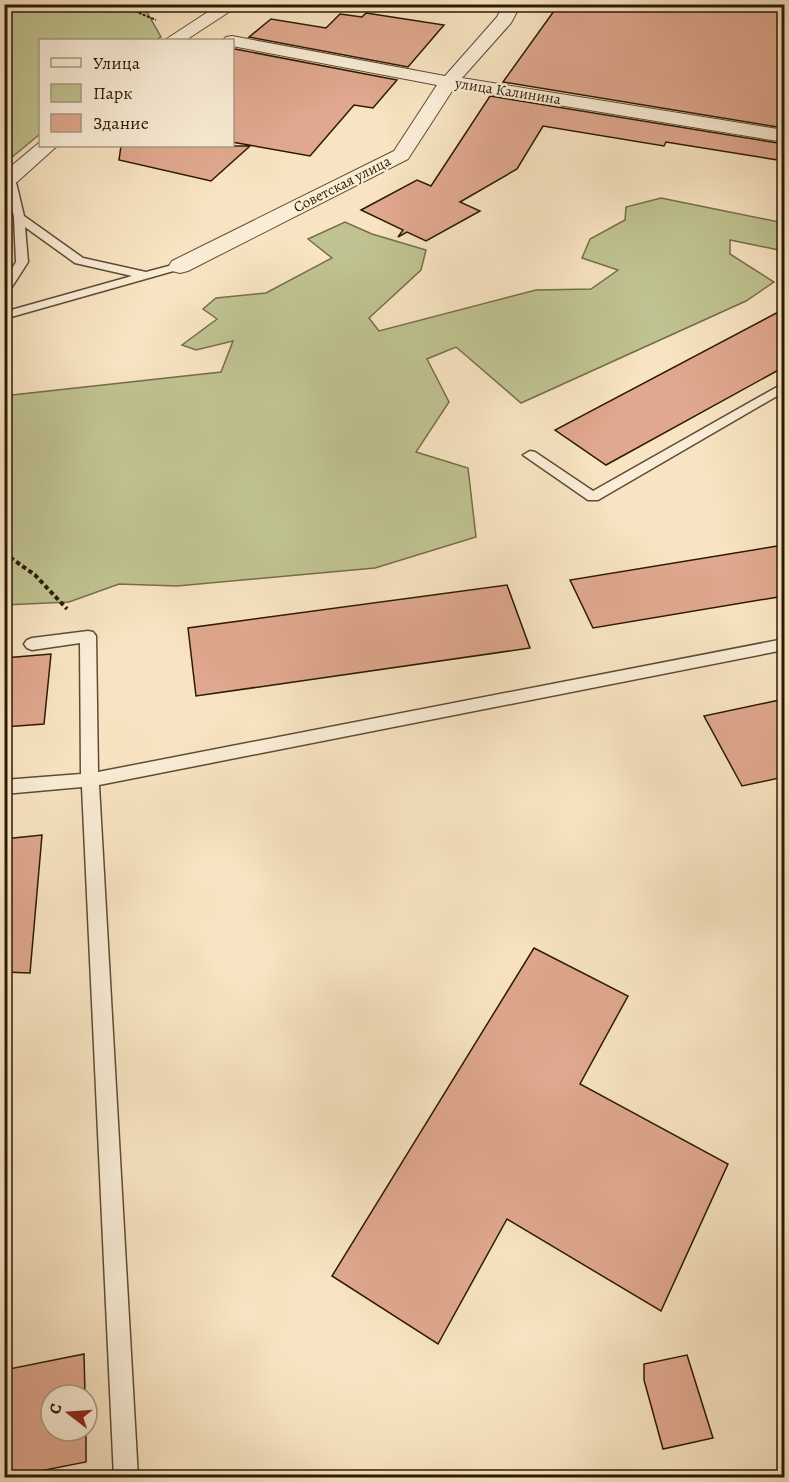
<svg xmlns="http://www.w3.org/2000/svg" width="789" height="1482" font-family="Alegreya,serif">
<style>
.green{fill:#c0c391;stroke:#766e4a;stroke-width:1.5}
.building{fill:#e0a88e;stroke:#2c1a03;stroke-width:1.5}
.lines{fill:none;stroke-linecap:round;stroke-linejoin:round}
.service-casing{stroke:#5f4c33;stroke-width:3}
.minor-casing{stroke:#5f4c33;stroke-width:2}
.path-far1{stroke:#2c1a03;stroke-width:2;stroke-dasharray:3 1.5;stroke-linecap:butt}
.path{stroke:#2c1a03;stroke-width:4;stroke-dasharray:4.5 3;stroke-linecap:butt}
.service{fill:#faedd7;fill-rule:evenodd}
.minor{fill:#faedd7;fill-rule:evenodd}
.labels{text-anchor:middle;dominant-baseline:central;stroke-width:4.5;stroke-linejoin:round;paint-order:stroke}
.far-street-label{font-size:15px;fill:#2c1a03;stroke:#faedd7}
</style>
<rect width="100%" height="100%" fill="#f8e4c2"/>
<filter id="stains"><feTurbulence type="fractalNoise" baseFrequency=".00333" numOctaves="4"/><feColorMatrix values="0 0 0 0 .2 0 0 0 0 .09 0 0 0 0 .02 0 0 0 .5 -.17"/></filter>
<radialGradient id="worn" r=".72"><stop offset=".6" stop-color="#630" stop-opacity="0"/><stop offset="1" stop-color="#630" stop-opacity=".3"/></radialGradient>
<path class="green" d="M 5,4 L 143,5 L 161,37 L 156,40 L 40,40 L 40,134 L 5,163 Z
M 661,198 L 784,223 L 784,251 L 730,240 L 730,254 L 774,282 L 746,301 L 521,403 L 456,347 L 427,359 L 449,402 L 416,452 L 468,468 L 476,537 L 375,568 L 177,586 L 119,584 L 69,602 L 5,605 L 4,401 L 12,395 L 221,372 L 233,341 L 196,350 L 182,345 L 217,319 L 203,309 L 216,298 L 266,293 L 332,258 L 308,239 L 345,222 L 372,234 L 426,250 L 421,270 L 369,318 L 379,331 L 536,290 L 591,289 L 618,270 L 582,258 L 590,239 L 625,220 L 626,207 Z"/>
<path class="building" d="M 559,4 L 736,4 L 784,11 L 784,128 L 503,82 Z
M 366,13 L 444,25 L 408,67 L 249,37 L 271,19 L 326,28 L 340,14 L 362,17 Z
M 235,49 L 397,80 L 373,108 L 354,105 L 310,156 L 232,142 L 232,51 Z
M 490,96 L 784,144 L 784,161 L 666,142 L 664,146 L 543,126 L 517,169 L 460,202 L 480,211 L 426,241 L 407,232 L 398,237 L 403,230 L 361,210 L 417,180 L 431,186 Z
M 121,146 L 250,146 L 211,181 L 119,160 Z
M 784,309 L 784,367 L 606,465 L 555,430 Z
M 784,545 L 784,596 L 593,628 L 570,580 Z
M 507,585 L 530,648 L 196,696 L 188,628 Z
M 51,654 L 44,724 L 4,727 L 4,658 Z
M 784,699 L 784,777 L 742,786 L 704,716 Z
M 42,835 L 30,973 L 4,972 L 4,839 Z
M 534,948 L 628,996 L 580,1084 L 728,1164 L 661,1311 L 507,1219 L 438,1344 L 332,1276 Z
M 84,1354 L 85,1395 L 51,1395 L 51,1431 L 86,1431 L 86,1462 L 4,1478 L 4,1370 Z
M 687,1355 L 713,1438 L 663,1449 L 644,1380 L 644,1364 Z"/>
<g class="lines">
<g class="service-casing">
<path id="service" d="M 10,175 L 15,178 L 24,216 L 83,258 L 146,272 L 180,263 L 186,266 L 184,268 L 4,319 L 4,312 L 132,276 L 75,263 L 25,227 L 28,262 L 8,293 L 4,294 L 4,281 L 16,262 L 14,217 L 5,178 Z
M 784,383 L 784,392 L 598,500 L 588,500 L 523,455 L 530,451 L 535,452 L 593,491 Z
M 88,631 L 93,632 L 96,636 L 98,772 L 784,639 L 784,650 L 99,785 L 138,1478 L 114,1478 L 82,787 L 4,794 L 4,780 L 81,774 L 80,643 L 32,650 L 27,648 L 24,644 L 27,640 L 32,638 Z"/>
</g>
<g class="minor-casing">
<path id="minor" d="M 220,4 L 241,4 L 186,40 L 165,40 Z
M 504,4 L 521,4 L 511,23 L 462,78 L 784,130 L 784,142 L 454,88 L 408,159 L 188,271 L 180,273 L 172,271 L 169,266 L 172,261 L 394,151 L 437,85 L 232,46 L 232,40 L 223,40 L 226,37 L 232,36 L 445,76 L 497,17 Z
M 40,142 L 40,146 L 57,146 L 17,182 L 4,183 L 4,172 Z"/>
</g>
<path class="path-far1" d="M 118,4 L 156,20"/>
<path class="path" d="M 4,553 L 35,575 L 67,609"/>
<use href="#service" class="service"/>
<use href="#minor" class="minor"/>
</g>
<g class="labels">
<g class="far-street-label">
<text transform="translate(508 91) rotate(9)">улица Калинина</text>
<text transform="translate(342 184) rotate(-27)">Советская улица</text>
</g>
</g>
<rect width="789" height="1482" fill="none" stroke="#f8e4c2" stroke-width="24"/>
<rect x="6" y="6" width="777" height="1470" fill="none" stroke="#2c1a03" stroke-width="3"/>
<rect x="12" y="12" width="765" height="1458" fill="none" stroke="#2c1a03" stroke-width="1.5"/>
<rect x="39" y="39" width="195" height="108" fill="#faedd7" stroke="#a89982" stroke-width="1.5"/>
<rect x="51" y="58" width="30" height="9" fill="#faedd7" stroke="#a89982" stroke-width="1.5"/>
<text x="93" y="69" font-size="18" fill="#2c1a03">Улица</text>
<rect x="51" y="84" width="30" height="18" fill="#c0c391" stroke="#a89982" stroke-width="1.5"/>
<text x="93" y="99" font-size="18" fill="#2c1a03">Парк</text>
<rect x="51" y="114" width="30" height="18" fill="#e0a88e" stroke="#a89982" stroke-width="1.5"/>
<text x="93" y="129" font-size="18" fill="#2c1a03">Здание</text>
<g transform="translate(69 1413) rotate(287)"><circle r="28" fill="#faedd7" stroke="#a89982" stroke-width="1.5"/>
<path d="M0-4.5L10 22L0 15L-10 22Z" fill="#8f2418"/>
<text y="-9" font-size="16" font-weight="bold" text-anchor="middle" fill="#2c1a03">С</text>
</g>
<rect width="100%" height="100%" filter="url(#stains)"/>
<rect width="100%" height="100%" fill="url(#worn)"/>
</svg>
